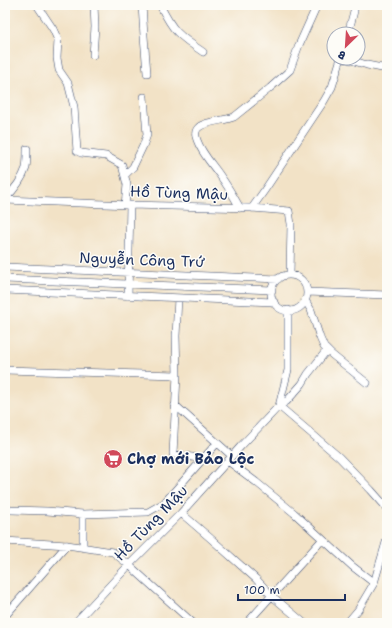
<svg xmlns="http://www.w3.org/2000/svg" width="392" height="628" font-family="'Shantell Sans',sans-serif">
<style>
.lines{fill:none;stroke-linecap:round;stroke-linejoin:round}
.minor-casing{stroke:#3b4a6e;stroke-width:8}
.minor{stroke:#fff;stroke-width:7}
.labels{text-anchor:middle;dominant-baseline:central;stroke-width:3;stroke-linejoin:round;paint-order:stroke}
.street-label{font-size:15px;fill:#1b2f5e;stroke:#fdfcf7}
.poi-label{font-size:15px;font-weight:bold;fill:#1b2f5e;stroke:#fdfcf7;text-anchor:start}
</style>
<rect width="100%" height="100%" fill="#fdfcf7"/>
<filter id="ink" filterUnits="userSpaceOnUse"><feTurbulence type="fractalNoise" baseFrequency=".025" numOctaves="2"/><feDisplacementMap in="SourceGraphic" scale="8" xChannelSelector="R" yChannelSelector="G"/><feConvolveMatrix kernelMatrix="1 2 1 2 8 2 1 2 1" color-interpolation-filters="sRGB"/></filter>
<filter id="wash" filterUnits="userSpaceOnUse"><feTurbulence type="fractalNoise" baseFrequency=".012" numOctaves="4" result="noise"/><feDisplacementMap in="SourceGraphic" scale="16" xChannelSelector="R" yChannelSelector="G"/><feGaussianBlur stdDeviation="0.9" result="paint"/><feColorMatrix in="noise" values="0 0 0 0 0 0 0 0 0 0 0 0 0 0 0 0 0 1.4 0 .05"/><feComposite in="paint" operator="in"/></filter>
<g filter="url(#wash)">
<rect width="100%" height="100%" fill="#f2e2c6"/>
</g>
<g filter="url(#ink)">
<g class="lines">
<g class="minor-casing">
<path id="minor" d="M 37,5 L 53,29 L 58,40 L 57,58 L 59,70 L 68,83 L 74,107 L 77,151 L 81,153 L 106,156 L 122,165 L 127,185 L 125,205
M 142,5 L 144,36 L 147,73
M 160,5 C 165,15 170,25 177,32 C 185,40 194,46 203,52
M 348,34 L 354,11
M 93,55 L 95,27 L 94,5
M 344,58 L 367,65 L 387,69
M 125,175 L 133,167 L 143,146 L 147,135 L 144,97
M 5,199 C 13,191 22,180 26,168 C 27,162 27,155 27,149
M 5,200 L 130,205 L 252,208 L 289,211 L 291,224 L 290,275
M 240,208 C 234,197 227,185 219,174 C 211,163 201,152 197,140 C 195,135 195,131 198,128 C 205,121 224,121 234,117 L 270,88 L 290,70 L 299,45 L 317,5
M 252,208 L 264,191 L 324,101 L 332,87 L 341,58
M 5,267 L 278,279
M271 293a18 18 0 1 1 36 0a18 18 0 1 1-36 0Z
M 5,279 L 224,288 L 272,290
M 5,290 L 274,302
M 307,292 L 387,295
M 128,296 L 130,205
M 305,300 L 311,310 L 320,338 L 324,347 L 331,354 L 367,383
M 327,350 L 308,374 L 302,384 L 287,401 L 279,406 L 339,457 L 371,490 L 387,508
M 5,370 L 177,375 L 173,454 L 204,459
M 177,375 L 176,336 L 178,298
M 175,405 L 232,456
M 228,461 L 256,482 L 294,513 L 352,566 L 374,583
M 5,509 L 11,510 L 47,511 L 83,514 L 148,512 L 164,503 L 217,443
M 181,513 L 209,537 L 256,579 L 272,596 L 304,623
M 83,514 L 83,547
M 5,541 L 67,545 L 113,552 L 129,565 L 193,623
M 5,616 L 67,545
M 75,623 L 129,565 L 181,513 L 241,446 L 279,406 L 288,370 L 288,310
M 247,623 L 322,540
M 347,623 L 358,610 L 374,583 L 387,539"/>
</g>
<use href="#minor" class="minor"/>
</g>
</g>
<defs>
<g id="supermarket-disc" transform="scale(1)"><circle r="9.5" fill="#d1495b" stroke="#fdfcf7"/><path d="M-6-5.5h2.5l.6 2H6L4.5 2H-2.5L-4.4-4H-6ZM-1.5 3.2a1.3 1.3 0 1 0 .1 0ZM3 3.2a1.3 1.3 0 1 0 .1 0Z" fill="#fff"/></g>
</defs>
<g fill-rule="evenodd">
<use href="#supermarket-disc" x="113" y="459"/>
</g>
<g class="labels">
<g class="street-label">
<text transform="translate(179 193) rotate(2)">Hồ Tùng Mậu</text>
<text transform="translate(142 260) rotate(2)">Nguyễn Công Trứ</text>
<text transform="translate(151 523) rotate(-46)">Hồ Tùng Mậu</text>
</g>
<g class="poi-label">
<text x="127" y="459">Chợ mới Bảo Lộc</text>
</g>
</g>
<rect width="392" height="628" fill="none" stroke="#fdfcf7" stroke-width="20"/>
<g transform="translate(346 46) rotate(205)"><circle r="19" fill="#fdfcf7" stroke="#a3aaba"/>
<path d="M0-3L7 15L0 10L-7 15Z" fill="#d1495b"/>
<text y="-6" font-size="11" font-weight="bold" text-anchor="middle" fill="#1b2f5e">B</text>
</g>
<path d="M238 594v6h107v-6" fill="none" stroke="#1b2f5e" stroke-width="2"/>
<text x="244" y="594" font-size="12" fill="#1b2f5e" stroke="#fdfcf7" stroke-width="3" paint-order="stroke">100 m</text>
</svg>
